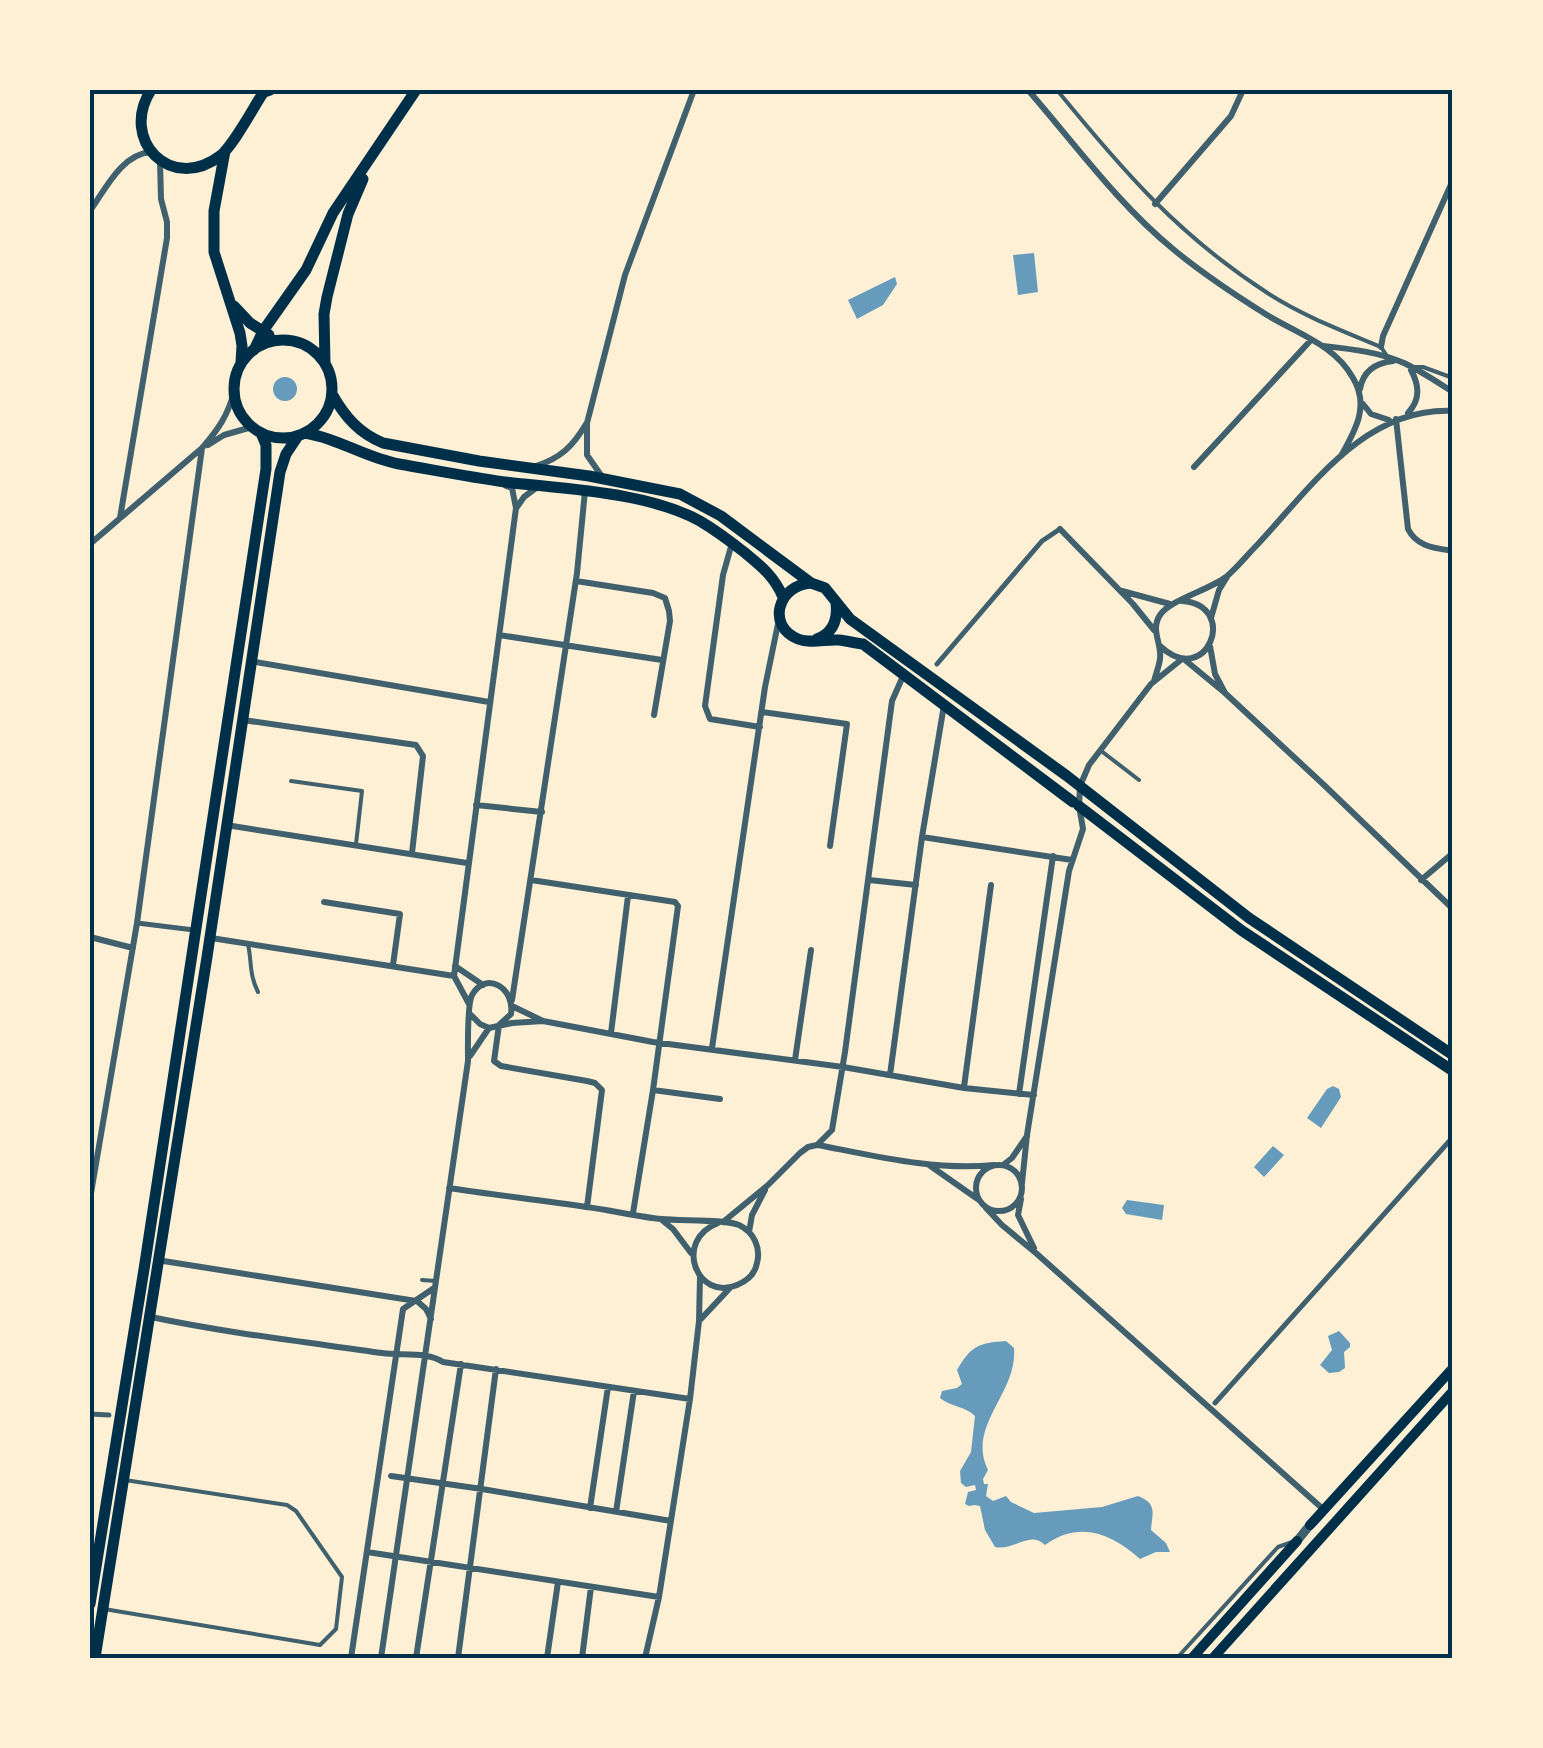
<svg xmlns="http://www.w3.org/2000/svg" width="1543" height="1748" font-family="'Fira Sans Condensed',sans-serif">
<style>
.water{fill:#669bbc}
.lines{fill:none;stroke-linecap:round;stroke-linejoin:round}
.service{stroke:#3f606c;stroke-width:4}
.pedestrian{stroke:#3f606c;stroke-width:5}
.minor{stroke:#3f606c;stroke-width:6}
.tertiary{stroke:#3f606c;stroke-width:9}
.secondary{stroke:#003049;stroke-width:10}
.primary{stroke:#003049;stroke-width:11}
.trunk{stroke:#003049;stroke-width:11}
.neatline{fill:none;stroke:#003049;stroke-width:4}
</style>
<rect width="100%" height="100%" fill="#fdf0d5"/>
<path class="water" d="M 1034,253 L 1038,292 L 1018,295 L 1013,255 Z
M 895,277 L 897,284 L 883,305 L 857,319 L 848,300 Z
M273 389a12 12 0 1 1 24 0a12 12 0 1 1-24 0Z
M 1333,1086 L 1339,1089 L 1341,1097 L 1321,1128 L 1307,1118 L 1327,1089 Z
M 1273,1146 L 1284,1155 L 1264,1177 L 1254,1167 Z
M 1127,1200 L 1164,1205 L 1162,1220 L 1126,1214 L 1122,1208 Z
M 1339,1331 L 1350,1343 L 1350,1347 L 1344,1352 L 1345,1368 L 1339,1372 L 1329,1373 L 1320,1365 L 1332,1350 L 1328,1336 Z
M 1006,1341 L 1014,1348 C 1018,1393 966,1426 988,1470 L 983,1479 L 984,1484 L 988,1484 L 986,1496 L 993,1501 L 1006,1496 L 1011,1502 L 1034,1513 L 1102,1507 L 1138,1496 C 1158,1504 1152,1513 1151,1530 L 1166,1543 L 1170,1552 L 1156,1552 L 1140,1559 C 1112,1534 1080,1520 1045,1545 C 1030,1530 1014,1551 995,1547 L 985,1530 L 980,1506 L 974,1505 L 969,1506 L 965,1504 L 968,1492 L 976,1490 L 975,1485 L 966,1487 L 961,1483 L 960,1471 L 971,1452 L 975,1416 C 965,1406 951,1407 940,1398 L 942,1391 L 957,1388 L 962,1384 L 957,1370 C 971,1346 978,1343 1006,1341 Z"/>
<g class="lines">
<path class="service" d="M 1057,90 C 1124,172 1179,236 1269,294 C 1303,316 1343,331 1381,347 L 1387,356
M 1415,367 L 1423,367 L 1453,378
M 1100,750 L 1139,780
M 291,781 L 362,791 L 356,844
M 248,944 C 252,963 249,974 258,992
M 422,1280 L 436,1281
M 104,1609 L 320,1645 L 336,1629 L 342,1577 L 296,1511 L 287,1505 L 125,1480
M 1177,1658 L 1278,1547 L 1292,1542"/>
<path class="pedestrian" d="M 937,664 L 1042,541 L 1060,529
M 137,923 L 194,930
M 1215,1403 L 1453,1137
M 90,1414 L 109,1415"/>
<path class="minor" d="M 1028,90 C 1075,144 1118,204 1173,249 C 1203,274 1235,295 1267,315 C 1298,334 1335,345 1353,378 C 1370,406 1355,431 1341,456
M 1155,204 L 1231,116 L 1243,90
M 90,211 C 106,188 122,154 151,152
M 1324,346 C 1351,349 1379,352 1404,363 C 1421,371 1437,382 1453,392
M 1381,347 L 1383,336 L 1453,180
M 1360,389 C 1363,371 1375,363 1393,361
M 1363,404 L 1371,414 L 1389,420
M 1408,413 C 1421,399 1419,385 1411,370
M 1396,419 L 1408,529 C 1417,547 1435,548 1453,551
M 208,445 L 224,435 L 252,427
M 536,466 C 561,458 573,446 586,424
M 1194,467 L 1311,340
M 603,478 L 587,455 L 587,423 L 625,275 L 694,90
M 517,507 L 524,497 L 536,488
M 120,518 L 167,238 L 167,222 L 161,199 L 160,161
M 1060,529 L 1133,604 L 1154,630
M 732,543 L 723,575 L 705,706 L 710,719 L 760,727
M 90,544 L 202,448 C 218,430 228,415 234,392
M 576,581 L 653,593 L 665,598 L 669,611 L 670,621 L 654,715
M 1122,591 L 1170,604
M 1211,618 L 1219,590 L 1227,577
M 499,635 L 662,660
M 1160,646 C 1207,690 1240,605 1182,601
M 1210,646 L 1215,674 L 1225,693
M 1185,660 L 1225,693 L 1324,785 L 1453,909
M 250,661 L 489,702
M 1154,681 C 1156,674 1159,666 1160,659 C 1162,643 1150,630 1160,615 C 1170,600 1209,590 1226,577 C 1237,568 1247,555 1258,544 C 1312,486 1365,407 1453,411
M 762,712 L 847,724 L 830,846
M 243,720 L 416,745 L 423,756 L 412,853
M 476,805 L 542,812
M 226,825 L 467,863
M 922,837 L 1072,860
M 531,880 L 675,902 L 678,906 L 653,1090 L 633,1213
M 869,880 L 916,885
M 1421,880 L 1453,853
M 324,902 L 400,914 L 393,965
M 90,937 L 133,948
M 211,938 L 454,976 L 469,1004
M 455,966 L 483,985
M 454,976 L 516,508 L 512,488 L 506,486
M 512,1000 L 577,573 L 585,491
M 512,1006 L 543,1021
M 471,1015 L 480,1024 L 489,1028 L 512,1023 L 543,1021 L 653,1042 L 843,1067 L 964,1088 L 1034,1095
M 499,1025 L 494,1061 L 501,1066 L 587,1081 L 595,1083 L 602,1090 L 587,1207
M 611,1033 L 628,896
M 712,1048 L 765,687 L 779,619
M 470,1056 L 489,1028
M 795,1060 L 811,950
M 890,1075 L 922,837 L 944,705
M 964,1087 L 991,885
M 653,1090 L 720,1099
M 1019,1094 L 1053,856
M 818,1145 C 875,1156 936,1171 994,1165
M976 1188a23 23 0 1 1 46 0a23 23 0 1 1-46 0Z
M 929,1165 L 979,1200
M 1003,1165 L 1012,1158 L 1027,1136
M 1022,1183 L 1027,1135 L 1069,871 L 1083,829 L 1079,806 L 1080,786 L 1089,765 L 1151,684 L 1182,659
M 449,1188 C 494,1195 540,1200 586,1207 C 612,1210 637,1217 662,1219 C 680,1221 726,1219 739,1225 C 754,1232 761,1248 757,1263 C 755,1274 747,1281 737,1285 C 698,1302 672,1241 718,1223
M 90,1199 L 137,923 L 202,448
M 1021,1199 L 1018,1215 L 1034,1248
M 986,1208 L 1002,1225 L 1037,1254 L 1323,1509
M 663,1221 L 673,1229 L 691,1253
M 723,1222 L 768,1185 L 800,1153 L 808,1147 L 817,1145 L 832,1130 L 845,1052 L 892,701 L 903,676
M 749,1232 L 752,1215 L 765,1190
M 157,1260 L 416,1301
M 417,1301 L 426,1309 L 431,1319
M 151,1317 C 227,1333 305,1342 382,1353 C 402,1356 426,1351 443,1362 L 690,1399
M 700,1320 L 729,1289
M 391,1476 L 482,1489 L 671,1521
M 590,1508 L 608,1387
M 616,1512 L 634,1391
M 367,1552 L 659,1597
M 351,1658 L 403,1309 L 434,1288
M 381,1658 L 468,1061 C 468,1048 467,1004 472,995 C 486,970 515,988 511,1014 L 499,1025
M 416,1658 L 461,1364
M 458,1658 L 496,1369
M 547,1658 L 558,1582
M 582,1658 L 591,1587
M 645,1658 L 659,1597 L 690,1399 L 699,1321 L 700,1277"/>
<path class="tertiary" d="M 1297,1541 L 1310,1525"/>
<path class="secondary" d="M 1310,1525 L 1453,1368
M 1192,1658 L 1297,1541
M 1213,1658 L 1453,1391"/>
<path class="primary" d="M 151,90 C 119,140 171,193 220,156 C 234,145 254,106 265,90
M 225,151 L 214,211 L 214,252 L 240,333 L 242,346 L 241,362
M 234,306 L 250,323 L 269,335
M234 389a49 49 0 1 1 98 0a49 49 0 1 1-98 0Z
M 254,350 L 263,331 L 306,270 L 333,213 L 416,90
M 325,364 L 324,314 L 327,297 L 348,214 L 363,179
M 332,394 C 345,417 359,433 383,443 L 479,461 L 589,476 L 680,494 L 721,516 L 811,583 L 825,588 L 850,619 L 1067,776 L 1249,918 L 1453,1055
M 304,433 C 338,438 366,458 399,464 C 434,470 469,477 505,482 C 564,489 648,492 700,521 C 715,530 730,541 744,552 C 761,566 774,576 783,597
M 811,583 C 778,585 766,626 798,639 C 811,644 826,639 839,640 C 847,641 855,643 863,644 L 1073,802
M 817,639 C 833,633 838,620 836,603
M 1079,806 L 1241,930 L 1453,1071
M 90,1604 L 145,1263 L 266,469 L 266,445 L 261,433
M 95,1658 L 207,957 L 280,472 L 286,454 L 298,436"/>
<path class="trunk" d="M 264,92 L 270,90"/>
</g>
<rect width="1543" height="1748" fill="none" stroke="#fdf0d5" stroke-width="185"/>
<rect x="92" y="92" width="1358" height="1564" class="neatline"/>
</svg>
